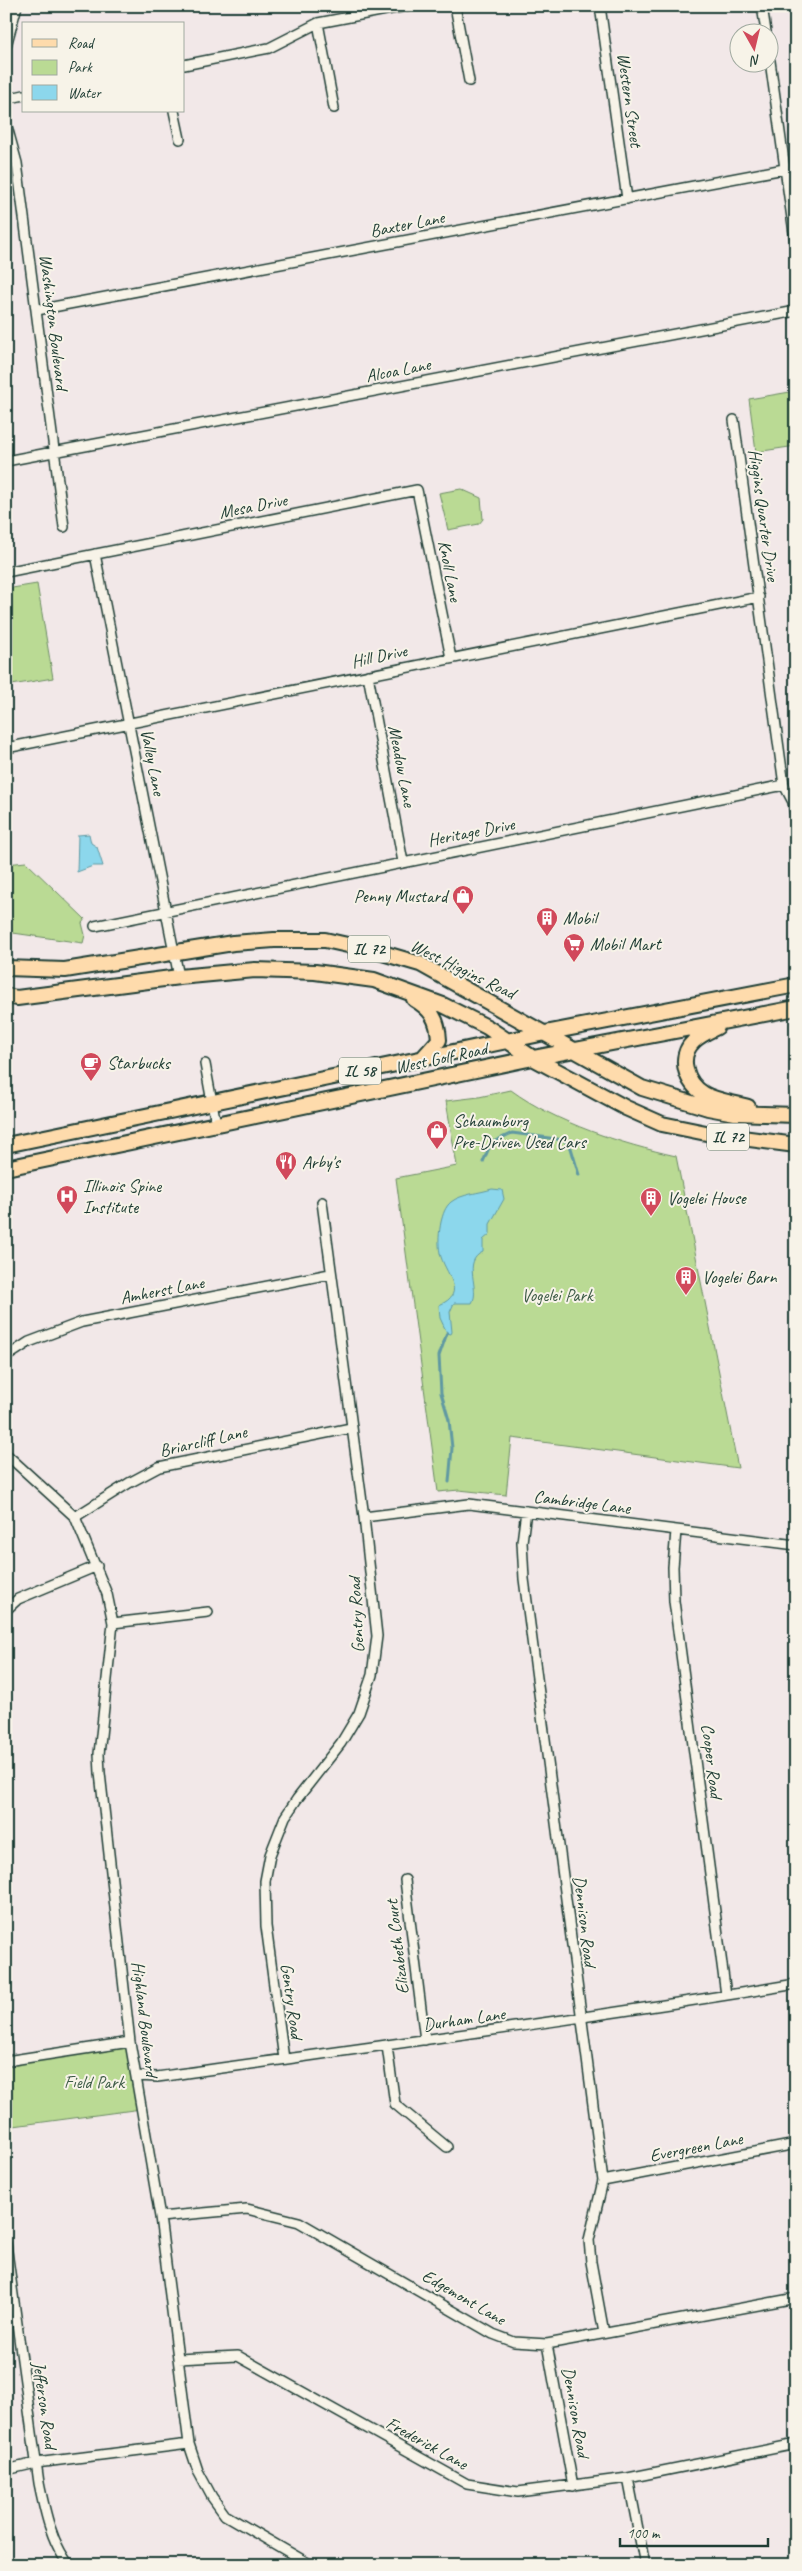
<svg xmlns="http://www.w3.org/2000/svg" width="802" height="2571" font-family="Caveat,sans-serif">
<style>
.green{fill:#bada94;stroke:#6c8c64}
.water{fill:#8cd7ec;stroke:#6099a2}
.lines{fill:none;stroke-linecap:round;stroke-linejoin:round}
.stream{stroke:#6099a2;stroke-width:3}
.street-casing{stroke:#1f3d34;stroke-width:12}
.primary-casing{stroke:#1f3d34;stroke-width:18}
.street{stroke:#f7f3e8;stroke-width:9}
.primary{stroke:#fedbac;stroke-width:14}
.labels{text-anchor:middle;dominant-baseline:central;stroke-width:4;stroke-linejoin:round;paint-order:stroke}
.shield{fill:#f7f3e8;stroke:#60746a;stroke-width:1}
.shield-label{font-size:16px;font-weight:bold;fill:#1f3d34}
.street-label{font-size:18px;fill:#1f3d34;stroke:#f7f3e8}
.poi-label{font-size:18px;fill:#1f3d34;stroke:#f7f3e8;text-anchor:start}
.park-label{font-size:18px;fill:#3e5c47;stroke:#f7f3e8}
</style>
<rect width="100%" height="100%" fill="#f2e8e8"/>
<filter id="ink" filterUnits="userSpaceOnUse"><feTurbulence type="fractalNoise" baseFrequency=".02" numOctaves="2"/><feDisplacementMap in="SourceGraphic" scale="10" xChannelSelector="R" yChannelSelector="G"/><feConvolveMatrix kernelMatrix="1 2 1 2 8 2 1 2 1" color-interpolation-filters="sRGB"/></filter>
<g filter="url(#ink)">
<path class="green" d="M 796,391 L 796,446 L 756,452 L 749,399 Z
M 461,489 L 481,498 L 483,519 L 479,524 L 448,530 L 439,493 Z
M 37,584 L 53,678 L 6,686 L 6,589 Z
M 26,862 L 85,919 L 82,923 L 85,935 L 83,943 L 6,932 L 6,864 Z
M 511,1090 C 556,1123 622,1144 676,1156 L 738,1468 L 512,1438 L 506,1495 L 459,1490 L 438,1492 L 396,1178 L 457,1166 L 446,1101 L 479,1097 Z
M 130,2042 L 141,2109 L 6,2127 L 6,2061 Z"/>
<path class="water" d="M 89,834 L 91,843 L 97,847 L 103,866 L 93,866 L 77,872 L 78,835 Z
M 492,1189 L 502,1190 L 504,1199 L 490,1224 L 490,1234 L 483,1240 L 483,1252 C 461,1261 481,1289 472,1303 L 454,1303 L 450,1312 L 452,1332 L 451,1334 L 447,1333 L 440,1318 L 439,1305 C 469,1293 444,1273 440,1253 C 438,1243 439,1232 441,1222 C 443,1214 445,1207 451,1202 C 461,1194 480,1193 492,1189 Z"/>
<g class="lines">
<path class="stream" d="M 483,1162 L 491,1143 L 512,1133 L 564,1140 L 571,1148 L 579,1175
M 447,1333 L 439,1356 L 441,1393 L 449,1420 L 452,1448 L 449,1482"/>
<g class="street-casing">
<path id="street" d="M 455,6 L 469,81
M 600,6 L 627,199
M 762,6 L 766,32
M 318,23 L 334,108
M 6,46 L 17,6
M 770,61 L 796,247
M 184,65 L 269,48 L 318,23 L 407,6
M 6,99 L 24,95
M 174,111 L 180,139
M 6,123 L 17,163 L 64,527
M 37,310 L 784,169
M 734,420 L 784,785 L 793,802 L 796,821
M 6,461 L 796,311
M 95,554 L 179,977
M 6,572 L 417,490 L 451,658
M 368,675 L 403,862
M 6,748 L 759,597
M 95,926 L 784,785
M 205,1064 L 216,1124
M 6,1357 L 29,1342 L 82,1322 L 330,1274
M 6,1454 L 75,1517 L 107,1594 L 113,1623 L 99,1754 L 100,1773 L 130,2042 L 160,2217 L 189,2444 L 198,2471 L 212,2497 L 225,2515 L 311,2565
M 526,1511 L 522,1542 L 524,1579 L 603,2181 L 589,2240 L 591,2262 L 604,2333
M 75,1517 L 129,1483 L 159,1467 L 351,1428
M 364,1517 L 469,1504 L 796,1545
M 676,1531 L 673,1567 L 674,1601 L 726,1995
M 6,1610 L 18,1599 L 97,1566
M 113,1623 L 208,1612
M 405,1880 L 425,2040
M 387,2046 L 395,2104 L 447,2147
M 284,2059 L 266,1926 L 265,1881 L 270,1855 L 285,1817 L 297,1799 L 341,1743 L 359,1713 L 372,1675 L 377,1636 L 364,1517 L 322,1202
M 6,2061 L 130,2042
M 136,2076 L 157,2077 C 370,2047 583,2019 796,1984
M 603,2181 L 796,2144
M 160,2217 L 247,2209 L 299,2222 L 493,2334 L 514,2342 L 547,2344 L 796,2298
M 6,2244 L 39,2483 C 45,2512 51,2541 69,2565
M 547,2344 L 573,2486
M 178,2359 L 238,2356 L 467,2484 L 518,2492 L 628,2478 L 796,2444
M 6,2470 L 36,2463 L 189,2444
M 628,2478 L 645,2565"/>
</g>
<g class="primary-casing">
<path id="primary" d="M 6,968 L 65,970 L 233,943 L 274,940 L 325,940 L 379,952 L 420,964 L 642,1088 L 708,1108 L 735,1113 L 796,1115
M 6,996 L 17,998 L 179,977 L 255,970 L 315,972 L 374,980 L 443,1005 L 487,1027 L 533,1058 L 626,1108 L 662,1124 L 711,1134 L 796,1145
M 414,999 C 431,1009 438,1019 439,1040 L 422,1059
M 717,1027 C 709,1031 700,1035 694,1041 C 677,1057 686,1083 704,1094 C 716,1101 734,1103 748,1107
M 6,1145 L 545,1033 L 796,985
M 6,1168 L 533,1058 L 796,1008"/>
</g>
<use href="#street" class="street"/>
<use href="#primary" class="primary"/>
</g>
</g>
<defs>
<g id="shop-pin" transform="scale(1.125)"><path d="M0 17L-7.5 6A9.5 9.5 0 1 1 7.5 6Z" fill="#d1495b" stroke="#f7f3e8"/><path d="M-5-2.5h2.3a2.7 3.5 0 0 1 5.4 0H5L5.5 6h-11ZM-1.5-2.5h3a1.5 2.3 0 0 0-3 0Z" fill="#fff"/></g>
<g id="building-pin" transform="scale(1.125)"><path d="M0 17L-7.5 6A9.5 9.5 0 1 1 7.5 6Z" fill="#d1495b" stroke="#f7f3e8"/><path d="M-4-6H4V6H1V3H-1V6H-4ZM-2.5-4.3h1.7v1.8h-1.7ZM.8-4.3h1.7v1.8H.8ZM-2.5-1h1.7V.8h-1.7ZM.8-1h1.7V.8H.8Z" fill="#fff"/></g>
<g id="supermarket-pin" transform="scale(1.125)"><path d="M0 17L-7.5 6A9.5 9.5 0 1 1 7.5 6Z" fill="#d1495b" stroke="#f7f3e8"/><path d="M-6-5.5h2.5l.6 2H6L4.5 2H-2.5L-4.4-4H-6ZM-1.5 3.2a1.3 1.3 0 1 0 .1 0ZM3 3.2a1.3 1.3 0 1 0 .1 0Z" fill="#fff"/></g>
<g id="cafe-pin" transform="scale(1.125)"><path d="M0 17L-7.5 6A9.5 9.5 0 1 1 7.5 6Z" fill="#d1495b" stroke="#f7f3e8"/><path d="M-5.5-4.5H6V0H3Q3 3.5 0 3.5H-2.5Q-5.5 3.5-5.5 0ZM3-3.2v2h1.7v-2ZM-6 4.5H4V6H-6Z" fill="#fff"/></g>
<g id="restaurant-pin" transform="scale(1.125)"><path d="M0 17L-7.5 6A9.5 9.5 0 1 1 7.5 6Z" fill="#d1495b" stroke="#f7f3e8"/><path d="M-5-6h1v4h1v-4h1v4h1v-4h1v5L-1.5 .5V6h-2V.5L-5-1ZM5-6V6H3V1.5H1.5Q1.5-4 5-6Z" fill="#fff"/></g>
<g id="hospital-pin" transform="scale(1.125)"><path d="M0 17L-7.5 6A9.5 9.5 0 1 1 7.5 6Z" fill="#d1495b" stroke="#f7f3e8"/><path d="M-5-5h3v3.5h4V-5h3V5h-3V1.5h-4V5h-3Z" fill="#fff"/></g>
</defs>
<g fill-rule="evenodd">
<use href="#shop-pin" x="463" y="896"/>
<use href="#building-pin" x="547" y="918"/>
<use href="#supermarket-pin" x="574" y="944"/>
<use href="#cafe-pin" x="91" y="1063"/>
<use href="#shop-pin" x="437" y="1131"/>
<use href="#restaurant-pin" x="286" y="1162"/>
<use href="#hospital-pin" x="67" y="1196"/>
<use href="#building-pin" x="651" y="1198"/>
<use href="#building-pin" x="686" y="1277"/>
</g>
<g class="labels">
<g class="shield">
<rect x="348" y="935.5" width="42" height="27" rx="4"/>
<rect x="339" y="1057.5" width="42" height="27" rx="4"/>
<rect x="707" y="1123.5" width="42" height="27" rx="4"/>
</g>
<g class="shield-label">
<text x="369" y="949">IL 72</text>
<text x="360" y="1071">IL 58</text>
<text x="728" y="1137">IL 72</text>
</g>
<g class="street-label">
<text transform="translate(630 100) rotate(82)">Western Street</text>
<text transform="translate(407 224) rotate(-11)">Baxter Lane</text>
<text transform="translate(54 322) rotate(83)">Washington Boulevard</text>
<text transform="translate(398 370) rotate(-11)">Alcoa Lane</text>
<text transform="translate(253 506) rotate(-11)">Mesa Drive</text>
<text transform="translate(764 515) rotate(82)">Higgins Quarter Drive</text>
<text transform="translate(450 571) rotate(79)">Knoll Lane</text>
<text transform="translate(379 656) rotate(-12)">Hill Drive</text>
<text transform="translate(153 762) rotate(79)">Valley Lane</text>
<text transform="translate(402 766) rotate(79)">Meadow Lane</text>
<text transform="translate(471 832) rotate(-11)">Heritage Drive</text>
<text transform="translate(463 969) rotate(26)">West Higgins Road</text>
<text transform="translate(441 1058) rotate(-12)">West Golf Road</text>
<text transform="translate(162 1290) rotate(-11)">Amherst Lane</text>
<text transform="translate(203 1441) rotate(-13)">Briarcliff Lane</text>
<text transform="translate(582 1502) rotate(7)">Cambridge Lane</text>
<text transform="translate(356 1615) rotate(-93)">Gentry Road</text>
<text transform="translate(712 1761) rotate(83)">Cooper Road</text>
<text transform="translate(585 1921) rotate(83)">Dennison Road</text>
<text transform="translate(397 1947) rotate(-97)">Elizabeth Court</text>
<text transform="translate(292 2001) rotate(82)">Gentry Road</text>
<text transform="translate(145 2019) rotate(83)">Highland Boulevard</text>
<text transform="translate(464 2019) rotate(-8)">Durham Lane</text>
<text transform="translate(696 2147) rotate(-11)">Evergreen Lane</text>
<text transform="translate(464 2297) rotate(30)">Edgemont Lane</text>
<text transform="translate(45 2405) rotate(82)">Jefferson Road</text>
<text transform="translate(576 2412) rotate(80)">Dennison Road</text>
<text transform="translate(427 2443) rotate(29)">Frederick Lane</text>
</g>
<g class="poi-label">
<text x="447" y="896" text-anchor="end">Penny Mustard</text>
<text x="563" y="918">Mobil</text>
<text x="590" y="944">Mobil Mart</text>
<text x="107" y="1063">Starbucks</text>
<text x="453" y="1121">Schaumburg<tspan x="453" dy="21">Pre-Driven Used Cars</tspan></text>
<text x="302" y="1162">Arby's</text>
<text x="83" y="1186">Illinois Spine<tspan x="83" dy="21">Institute</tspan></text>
<text x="667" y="1198">Vogelei House</text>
<text x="702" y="1277">Vogelei Barn</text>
</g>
<g class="park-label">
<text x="557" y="1295">Vogelei Park</text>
<text x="94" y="2082">Field Park</text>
</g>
</g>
<rect width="802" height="2571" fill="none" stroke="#f7f3e8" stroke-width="25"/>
<rect x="12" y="12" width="777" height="2546" fill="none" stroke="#1f3d34" stroke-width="2" filter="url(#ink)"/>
<rect x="22" y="22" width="162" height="90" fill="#f7f3e8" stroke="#a1aaa0"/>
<rect x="32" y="39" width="25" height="8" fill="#fedbac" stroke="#a1aaa0"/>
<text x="68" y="48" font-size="15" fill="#1f3d34">Road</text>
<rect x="32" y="60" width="25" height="15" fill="#bada94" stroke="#a1aaa0"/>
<text x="68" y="72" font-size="15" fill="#1f3d34">Park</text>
<rect x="32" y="85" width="25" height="15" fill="#8cd7ec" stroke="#a1aaa0"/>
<text x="68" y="98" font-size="15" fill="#1f3d34">Water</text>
<g transform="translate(754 48) rotate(172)"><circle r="24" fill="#f7f3e8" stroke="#a1aaa0"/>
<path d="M0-4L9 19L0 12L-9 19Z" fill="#d1495b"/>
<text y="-8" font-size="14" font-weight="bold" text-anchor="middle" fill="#1f3d34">N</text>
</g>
<path d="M620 2538v8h148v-8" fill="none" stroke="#1f3d34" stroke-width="2.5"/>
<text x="627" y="2538" font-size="15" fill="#1f3d34" stroke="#f7f3e8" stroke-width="4" paint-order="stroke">100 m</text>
</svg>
